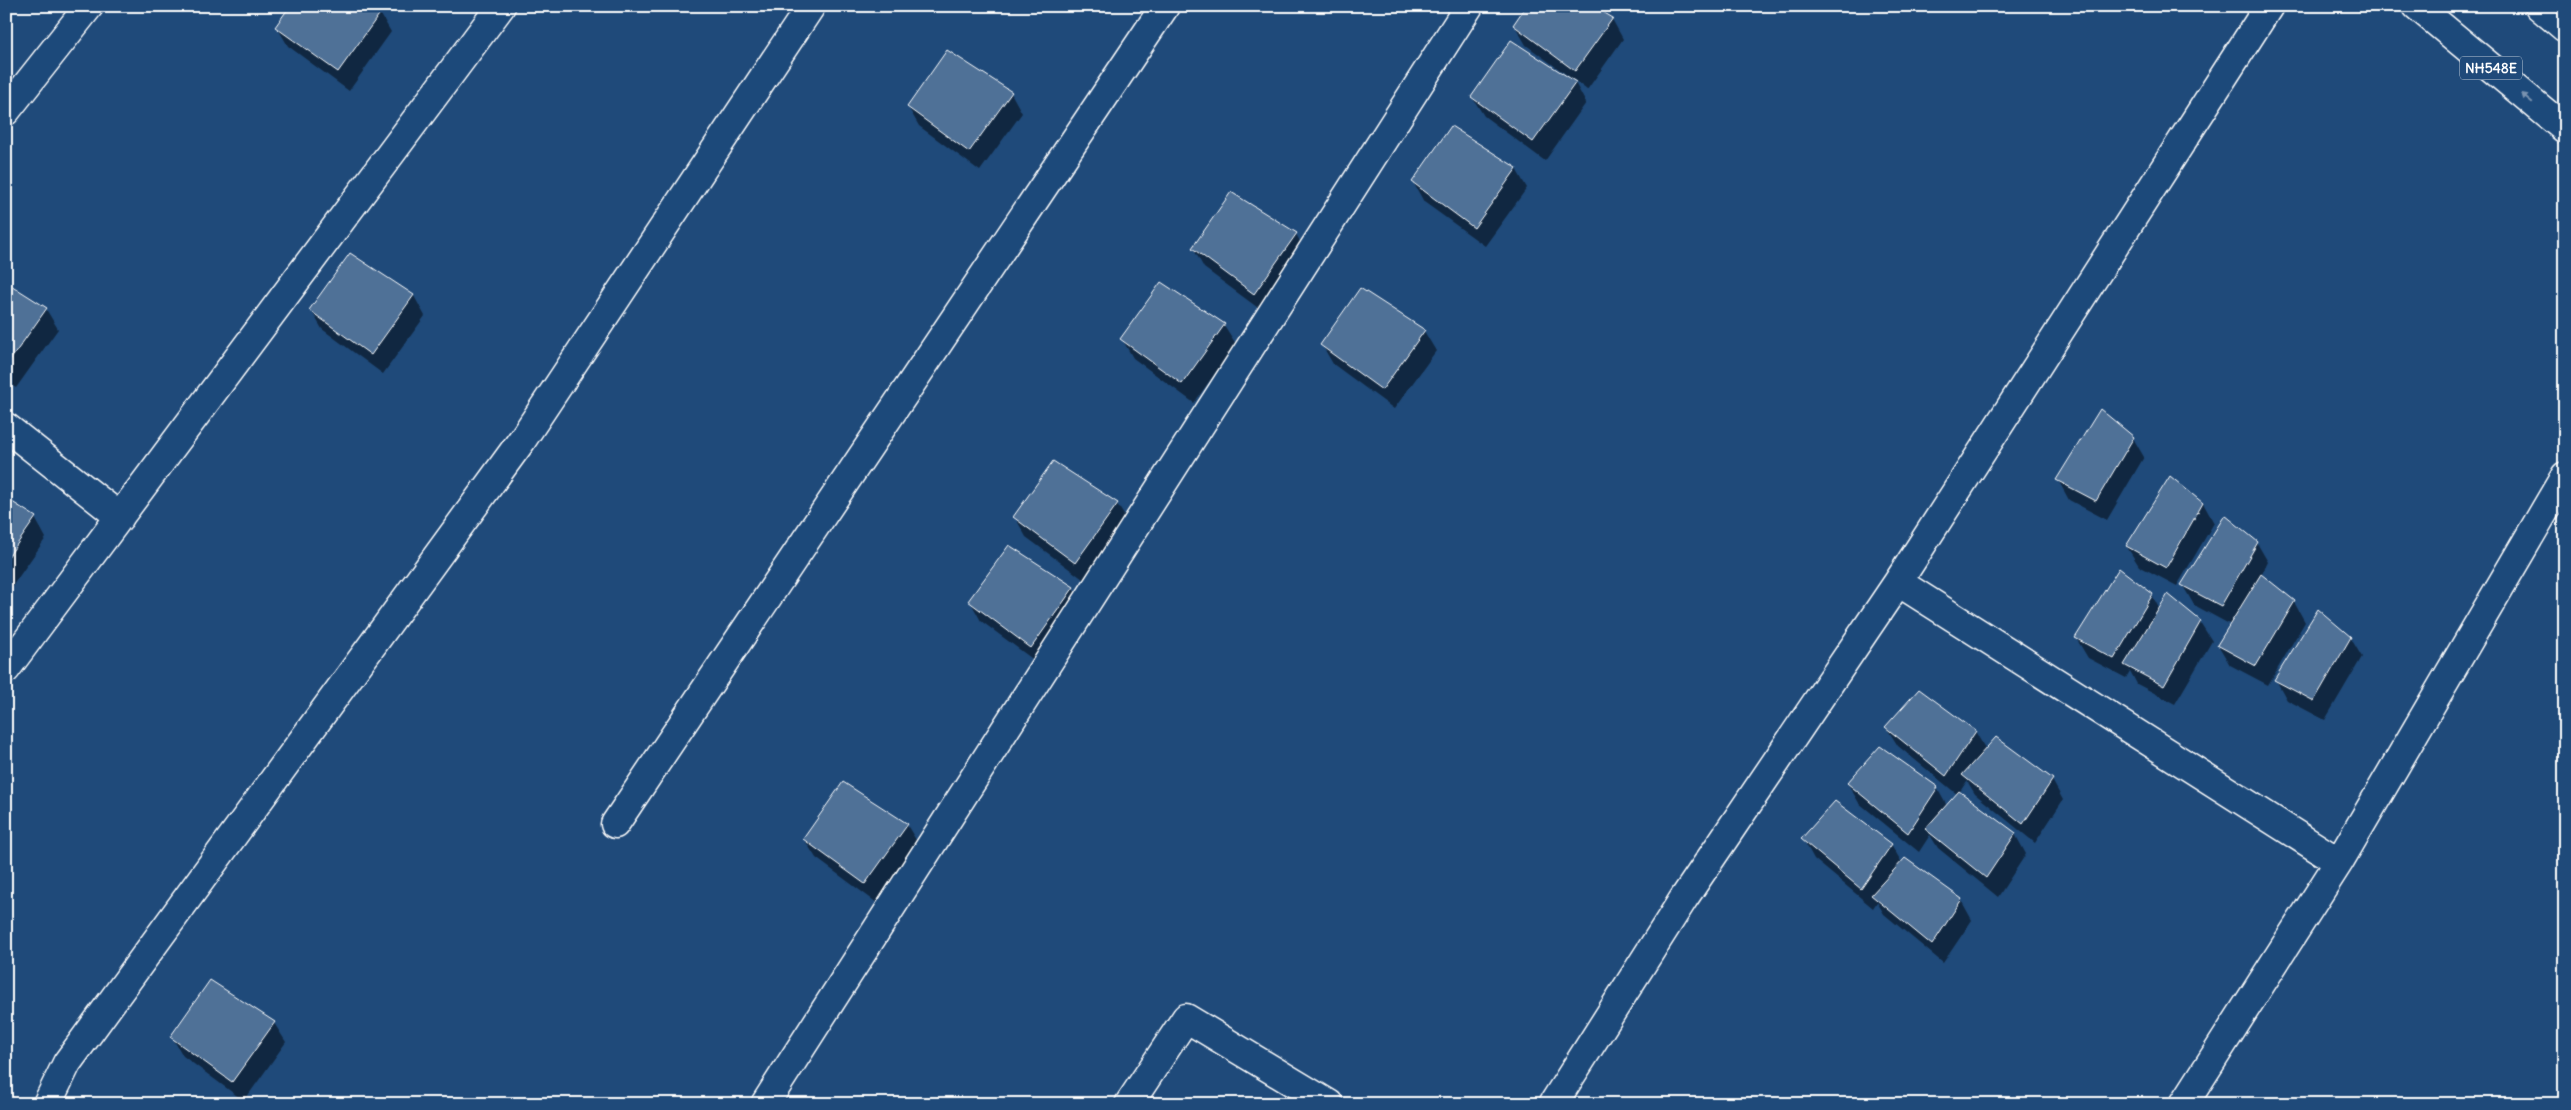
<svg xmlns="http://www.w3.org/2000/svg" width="2571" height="1110" font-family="Delius,sans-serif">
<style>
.shadow{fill:#0007}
.building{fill:#507197;stroke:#fff}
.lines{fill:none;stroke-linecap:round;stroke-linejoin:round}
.street-casing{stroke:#fff;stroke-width:31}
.highway-casing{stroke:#fff;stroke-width:31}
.street{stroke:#1f4a7a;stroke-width:28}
.highway{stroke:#1f4a7a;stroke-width:28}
.oneway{fill:#7992af}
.labels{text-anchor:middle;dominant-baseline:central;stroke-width:4;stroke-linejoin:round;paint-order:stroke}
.shield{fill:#1f4a7a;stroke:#bcc9d7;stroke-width:1}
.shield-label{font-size:14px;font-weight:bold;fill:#fff}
</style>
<rect width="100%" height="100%" fill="#1f4a7a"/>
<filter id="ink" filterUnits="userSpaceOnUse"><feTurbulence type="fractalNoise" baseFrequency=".02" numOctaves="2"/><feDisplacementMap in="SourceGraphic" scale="10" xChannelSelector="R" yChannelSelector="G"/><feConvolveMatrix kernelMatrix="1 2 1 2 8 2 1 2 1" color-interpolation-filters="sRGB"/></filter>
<g filter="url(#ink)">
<path class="shadow" d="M 1089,6 L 1106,6 L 1100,14 Z
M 380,13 L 391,32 L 349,91 L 288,46 L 277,27 Z
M 1612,19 L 1623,39 L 1587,90 L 1573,79 L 1586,103 L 1545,161 L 1484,116 L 1472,97 L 1571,78 L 1526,45 L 1515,26 Z
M 1011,93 L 1022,113 L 980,171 L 919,126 L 908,107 Z
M 1516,169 L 1527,188 L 1485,246 L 1424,202 L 1413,182 Z
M 1296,234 L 1307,254 L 1265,313 L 1204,268 L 1193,248 Z
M 350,255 L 414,296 L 425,316 L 383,374 L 322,329 L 311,310 Z
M 6,284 L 46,309 L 58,329 L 16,388 L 6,381 Z
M 1360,290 L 1424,331 L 1436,351 L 1394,409 L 1333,364 L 1322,345 Z
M 1224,325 L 1236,344 L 1194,403 L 1133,358 L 1122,339 Z
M 2133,438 L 2144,457 L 2107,520 L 2069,500 L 2058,480 Z
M 6,499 L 35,518 L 46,538 L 6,595 Z
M 2203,503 L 2214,523 L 2177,586 L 2139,566 L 2127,547 Z
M 1117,504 L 1129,523 L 1087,582 L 1026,537 L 1015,517 Z
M 2257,543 L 2268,562 L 2261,576 L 2294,602 L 2305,622 L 2268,685 L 2230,665 L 2218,645 L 2231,625 L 2194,605 L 2183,586 Z
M 1073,587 L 1084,607 L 1042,666 L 981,621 L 970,601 Z
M 2152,595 L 2160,610 L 2200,622 L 2212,641 L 2175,704 L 2137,684 L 2130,671 L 2126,678 L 2088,658 L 2076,638 Z
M 2350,637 L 2362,657 L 2325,720 L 2287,700 L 2276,680 Z
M 1886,727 L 1975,731 L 1986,750 L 2052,780 L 2063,800 L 2035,843 L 1975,794 L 1967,781 L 1959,793 L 2015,834 L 2026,854 L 1998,897 L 1938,848 L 1930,835 L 1919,852 L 1859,803 L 1848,784 L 1937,788 L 1947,806 L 1958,795 L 1898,746 Z
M 843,784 L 907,825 L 919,845 L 877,903 L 816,858 L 804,839 Z
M 1803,839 L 1891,844 L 1902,863 L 1961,900 L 1972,920 L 1943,963 L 1884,914 L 1877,902 L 1873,908 L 1814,859 Z
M 210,982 L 274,1023 L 286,1042 L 244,1101 L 183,1056 L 172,1037 Z"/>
<path class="building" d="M 290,6 L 372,6 L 381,12 L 338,72 L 275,27 Z
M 1526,6 L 1593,6 L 1613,18 L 1575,71 L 1513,25 Z
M 1511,40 L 1576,82 L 1533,142 L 1471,97 Z
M 947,50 L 1012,92 L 969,152 L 907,107 Z
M 1451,126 L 1517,168 L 1474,228 L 1412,182 Z
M 1231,192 L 1297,233 L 1254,294 L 1192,248 Z
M 350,253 L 414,295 L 371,355 L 309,310 Z
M 6,282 L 47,308 L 6,366 Z
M 1161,282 L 1225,324 L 1182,384 L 1120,339 Z
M 1360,288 L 1425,330 L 1382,390 L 1320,345 Z
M 2100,409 L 2134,437 L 2096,501 L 2056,480 Z
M 1053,461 L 1118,503 L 1075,563 L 1013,517 Z
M 2170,476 L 2203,503 L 2166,568 L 2126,546 Z
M 6,498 L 36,517 L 6,560 Z
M 2225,515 L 2258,542 L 2221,606 L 2181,585 Z
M 1009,545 L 1074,587 L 1031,648 L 968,601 Z
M 2119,568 L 2153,594 L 2114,659 L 2075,638 Z
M 2261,574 L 2295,601 L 2256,666 L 2217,645 Z
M 2168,594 L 2201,621 L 2164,686 L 2124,665 Z
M 2318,609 L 2351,637 L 2314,701 L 2274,680 Z
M 1919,689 L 1976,731 L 1946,776 L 1885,727 Z
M 1996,737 L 2053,779 L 2023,824 L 1962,775 Z
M 1880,746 L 1938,787 L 1908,833 L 1847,783 Z
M 843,782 L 908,824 L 865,884 L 803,839 Z
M 1959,791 L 2016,833 L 1986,878 L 1925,829 Z
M 1835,801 L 1892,844 L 1861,889 L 1801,839 Z
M 1905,858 L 1962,899 L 1932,945 L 1871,895 Z
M 210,980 L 275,1022 L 232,1082 L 170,1037 Z"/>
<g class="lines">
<g class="street-casing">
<path id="street" d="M 6,111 L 89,6
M 6,427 L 120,517
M 1898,582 L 2339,862
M 6,669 L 501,6
M 615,824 L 1165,6
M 47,1104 L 67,1063 L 522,440 L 811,6
M 765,1104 L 1469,6
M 1129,1104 L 1186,1018 L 1329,1104
M 1553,1104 L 1684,898 L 1898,582 L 2269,6
M 2184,1104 L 2339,862 L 2565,476"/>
</g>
<g class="highway-casing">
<path id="highway" d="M 2417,6 L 2565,129
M 2539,6 L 2565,28"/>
</g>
<use href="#street" class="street"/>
<use href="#highway" class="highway"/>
</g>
<defs><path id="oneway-solid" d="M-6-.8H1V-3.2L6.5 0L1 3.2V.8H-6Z" transform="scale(1.25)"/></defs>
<use class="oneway" href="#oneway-solid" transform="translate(2527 98) rotate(-140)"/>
</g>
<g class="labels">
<rect class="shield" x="2460" y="56.5" width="62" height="23" rx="4"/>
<g class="shield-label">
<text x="2491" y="68">NH548E</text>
</g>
</g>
<rect width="2571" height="1110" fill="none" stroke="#1f4a7a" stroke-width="25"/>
<rect x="12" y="12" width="2546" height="1085" fill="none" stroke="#fff" stroke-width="2" filter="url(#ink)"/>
</svg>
